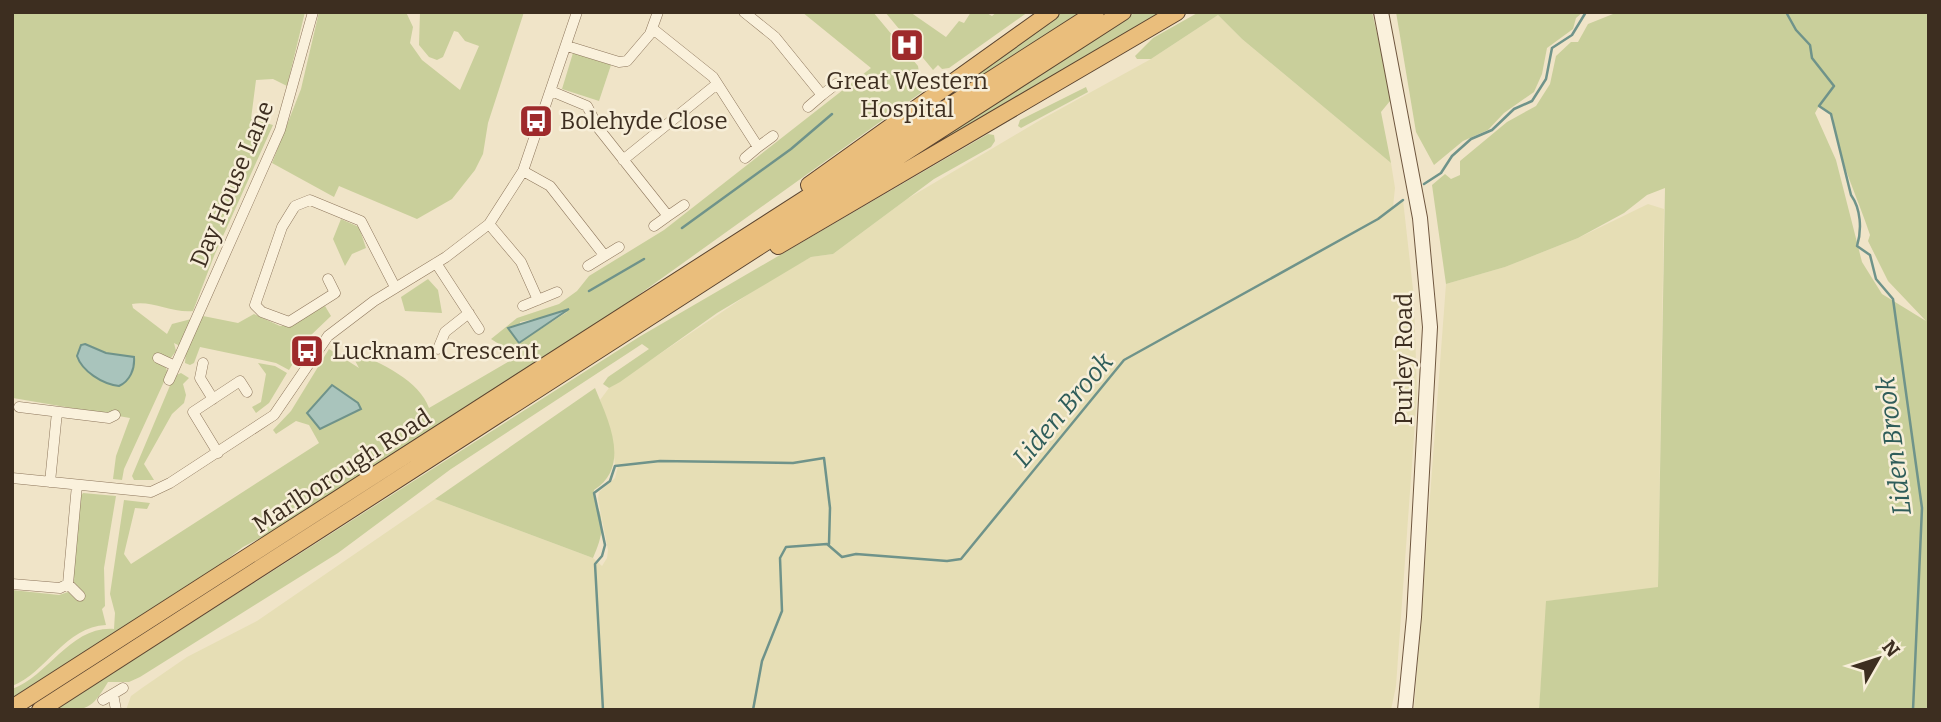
<svg xmlns="http://www.w3.org/2000/svg" width="1941" height="722" font-family="Bitter,serif">
<style>
.farmland{fill:#e6deb5}
.green{fill:#c9cf9b;fill-rule:evenodd}
.water{fill:#a9c4bc;stroke:#6f938a;stroke-width:2}
.lines{fill:none;stroke-linecap:round;stroke-linejoin:round}
.stream{stroke:#6f938a;stroke-width:2.5}
.minor-casing{stroke:#8d765c;stroke-width:11}
.secondary-casing{stroke:#6f573f;stroke-width:16}
.trunk-casing{stroke:#5b4430;stroke-width:18}
.minor{stroke:#faf1dc;stroke-width:10}
.secondary{stroke:#faf1dc;stroke-width:14}
.trunk{stroke:#eabe7c;stroke-width:16}
.labels{text-anchor:middle;dominant-baseline:central;stroke-width:5;stroke-linejoin:round;paint-order:stroke}
.poi-label{font-size:24px;fill:#3d2e20;stroke:#f7eed8;text-anchor:start}
.street-label{font-size:24px;fill:#3d2e20;stroke:#f7eed8}
.water-label{font-size:26px;font-style:italic;fill:#2f5d5a;stroke:#f7eed8}
</style>
<rect width="100%" height="100%" fill="#f0e4c8"/>
<path class="farmland" d="M 1218,15 L 1242,39 L 1391,163 L 1395,188 L 1393,207 L 1403,200 L 1414,298 L 1417,394 L 1396,686 L 1391,710 L 126,710 L 131,696 L 142,688 L 187,657 L 257,621 L 435,499 L 593,558 L 602,566 L 607,558 L 608,550 L 598,499 L 599,492 L 615,478 L 618,466 L 615,466 L 612,436 L 600,400 L 609,388 L 771,279 L 811,257 L 833,254 L 907,199 L 1042,119 L 1151,59 Z
M 1648,204 L 1664,209 L 1658,588 L 1547,601 L 1539,710 L 1414,710 L 1446,284 L 1505,267 L 1578,238 Z"/>
<path class="green" d="M 12,12 L 305,12 L 287,86 L 273,79 L 256,80 L 251,119 L 273,125 L 214,256 L 193,311 C 171,313 152,300 132,304 L 133,308 L 167,334 L 172,324 L 203,316 L 238,323 L 254,314 L 280,326 L 292,324 L 325,306 L 331,316 L 309,337 L 289,370 L 276,363 L 200,347 L 194,363 L 190,365 L 185,363 L 186,349 L 174,343 L 176,351 L 165,366 L 168,373 L 124,469 L 122,480 L 113,479 L 116,456 L 130,418 L 13,398 L 12,401 Z
M 319,12 L 406,12 L 413,27 L 410,43 L 422,60 L 460,90 L 479,46 L 465,41 L 458,32 L 454,31 L 443,57 L 437,60 L 429,57 L 419,45 L 420,12 L 524,12 L 488,123 L 483,154 L 475,170 L 452,199 L 417,219 L 339,186 L 334,197 L 272,163 L 301,89 Z
M 802,12 L 873,12 L 918,66 L 922,92 L 602,321 L 280,528 L 243,547 L 195,584 L 12,699 L 12,689 C 49,676 70,626 114,629 L 115,613 L 110,594 L 124,500 L 150,503 L 147,509 L 135,508 L 124,554 L 131,564 L 319,443 L 309,425 L 296,421 L 276,434 L 273,430 L 291,411 L 329,349 L 359,368 L 352,355 L 354,352 C 380,362 420,381 429,408 L 518,356 L 491,339 L 517,318 L 559,304 L 577,291 L 589,276 L 664,230 L 871,68 ZM 567,312 L 519,343 L 520,322 Z
M 885,12 L 910,12 L 946,37 L 959,21 L 964,23 L 971,12 L 985,12 L 992,16 L 997,12 L 1028,12 L 949,68 L 942,69 L 938,65 L 933,70 Z
M 1062,12 L 1082,12 L 883,141 Z
M 1136,12 L 1166,12 L 857,192 Z
M 1199,12 L 1372,12 L 1390,89 L 1390,101 L 1381,112 L 1391,163 L 1242,39 L 1218,15 L 1151,59 L 1137,59 L 1135,56 L 1153,38 Z
M 1396,12 L 1583,12 L 1576,18 L 1573,29 L 1547,48 L 1542,74 L 1534,92 L 1504,113 L 1488,130 L 1463,141 L 1434,165 L 1416,132 Z
M 1618,12 L 1929,12 L 1929,710 L 1539,710 L 1546,601 L 1658,587 L 1665,188 L 1647,195 L 1624,213 L 1578,238 L 1505,267 L 1446,284 L 1432,185 L 1445,174 L 1451,179 L 1460,175 L 1460,161 L 1507,122 L 1536,106 L 1550,84 L 1556,56 L 1571,42 L 1578,42 L 1588,24 ZM 1819,106 L 1833,116 C 1837,157 1857,195 1870,235 L 1868,241 L 1888,281 L 1926,321 L 1882,294 L 1862,262 L 1836,160 L 1815,113 Z
M 573,53 L 611,65 L 599,101 L 562,89 Z
M 1086,87 L 1088,92 L 1021,128 L 1018,126 L 1020,120 Z
M 988,134 L 994,135 L 995,141 L 991,147 L 934,179 L 833,254 L 811,257 L 717,313 L 620,382 L 609,388 L 603,384 L 608,377 L 649,349 L 642,344 L 451,469 L 338,553 L 140,677 L 129,682 L 108,682 C 91,710 88,710 55,710 L 639,337 Z
M 341,219 L 359,227 L 366,248 L 352,254 L 345,266 L 333,239 Z
M 428,279 L 438,290 L 442,313 L 405,311 L 401,297 Z
M 258,363 L 275,366 L 287,373 L 269,403 L 256,413 L 252,407 L 261,402 L 266,374 Z
M 181,373 L 189,378 L 183,384 L 186,395 L 184,403 L 172,414 L 144,464 L 154,480 L 134,480 L 132,476 L 174,376 Z
M 595,388 C 609,422 631,466 594,490 C 592,502 600,507 601,518 C 604,532 598,546 593,558 L 435,499 Z
M 83,493 L 116,496 L 104,568 L 105,606 L 102,609 L 106,625 C 66,626 46,673 12,686 L 12,590 L 59,595 L 68,592 L 78,601 L 85,594 L 72,580 L 80,497 Z"/>
<path class="water" d="M 569,309 L 519,343 L 508,328 Z
M 85,344 L 106,353 L 134,357 C 135,369 130,381 119,386 C 102,384 82,371 77,356 L 81,345 Z
M 332,385 L 358,403 L 361,409 L 320,429 L 307,413 Z"/>
<g class="lines">
<path class="stream" d="M 1786,12 L 1796,30 L 1810,45 L 1812,58 L 1834,86 L 1819,106 L 1831,114 L 1851,195 C 1861,209 1862,230 1857,246 L 1870,255 L 1876,279 L 1893,299 L 1922,508 L 1913,710
M 1424,184 L 1441,173 L 1452,156 L 1471,139 L 1492,130 L 1514,109 L 1532,101 L 1546,79 L 1552,48 L 1572,35 L 1586,12
M 682,228 L 791,149 L 832,114
M 589,291 L 644,259
M 603,710 L 595,564 L 602,556 L 605,545 L 594,493 L 610,481 L 615,466 L 660,461 L 793,463 L 824,458 L 830,508 L 829,544
M 753,710 L 762,661 L 782,611 L 780,558 L 786,547 L 827,544 L 842,557 L 856,554 L 947,561 L 961,559 L 1124,360 L 1378,219 L 1403,200"/>
<g class="minor-casing">
<path id="minor" d="M 744,12 L 775,37 L 822,95 L 808,107
M 653,29 L 713,77 L 758,147 L 773,136
M 567,46 L 619,62 L 627,61 L 650,34 L 658,12
M 551,91 L 587,106 L 599,129 L 668,216 L 654,226
M 822,95 L 836,84
M 745,158 L 758,147
M 623,160 L 717,84
M 523,171 L 550,186 L 604,255
M 668,216 L 684,205
M 489,224 L 521,262 L 538,300
M 436,263 L 479,329
M 588,266 L 619,247
M 328,279 L 335,293 L 289,322 L 262,312 L 255,305 L 282,227 L 295,206 L 310,200 L 361,221 L 395,287
M 523,306 L 557,292
M 438,349 L 445,332 L 469,313
M 158,358 L 175,366
M 203,363 L 200,378 L 213,399
M 169,380 L 280,130 L 313,12
M 19,407 L 109,418 L 115,415
M 218,453 L 193,412 L 240,381 L 247,392
M 12,478 L 151,492 L 170,483 L 274,415 L 328,336 L 374,301 L 446,257 L 489,224 L 523,171 L 577,12
M 50,482 L 57,412
M 12,584 L 60,588 L 68,584 L 77,485
M 68,584 L 80,596
M 113,694 L 116,710
M 103,700 L 123,688"/>
</g>
<g class="secondary-casing">
<path id="secondary" d="M 1381,12 L 1420,218 L 1430,327 L 1414,617 L 1405,710"/>
</g>
<g class="trunk-casing">
<path id="trunk" d="M 809,185 L 1051,12
M 778,246 L 1177,12
M 12,708 L 1096,12
M 40,710 L 1123,12"/>
</g>
<use href="#minor" class="minor"/>
<use href="#secondary" class="secondary"/>
<use href="#trunk" class="trunk"/>
</g>
<defs>
<g id="hospital-square" transform="scale(1.75)"><rect x="-9" y="-9" width="18" height="18" rx="4" fill="#9e2a2b" stroke="#f7eed8"/><path d="M-5-5h3v3.5h4V-5h3V5h-3V1.5h-4V5h-3Z" fill="#fff"/></g>
<g id="bus-square" transform="scale(1.75)"><rect x="-9" y="-9" width="18" height="18" rx="4" fill="#9e2a2b" stroke="#f7eed8"/><path d="M-5-6H5V4H4V6H2V4H-2V6H-4V4H-5ZM-3.5-4V0h7V-4ZM-3.5 1.2v1.5H-2V1.2ZM2 1.2v1.5H3.5V1.2Z" fill="#fff"/></g>
</defs>
<g fill-rule="evenodd">
<use href="#hospital-square" x="907" y="45"/>
<use href="#bus-square" x="536" y="121"/>
<use href="#bus-square" x="307" y="351"/>
</g>
<g class="labels">
<g class="poi-label">
<text x="907" y="81" text-anchor="middle">Great Western<tspan x="907" dy="28">Hospital</tspan></text>
<text x="560" y="121">Bolehyde Close</text>
<text x="332" y="351">Lucknam Crescent</text>
</g>
<g class="street-label">
<text transform="translate(232 184) rotate(-67)">Day House Lane</text>
<text transform="translate(1404 359) rotate(-90)">Purley Road</text>
<text transform="translate(342 471) rotate(-33)">Marlborough Road</text>
</g>
<g class="water-label">
<text transform="translate(1063 410) rotate(-50)">Liden Brook</text>
<text transform="translate(1894 446) rotate(-97)">Liden Brook</text>
</g>
</g>
<rect width="1941" height="722" fill="none" stroke="#3d2e20" stroke-width="28"/>
<g transform="translate(1878 659) rotate(51)" stroke="#f7eed8" stroke-width="5" paint-order="stroke">
<path d="M0-5L12 26L0 18L-12 26Z" fill="#3d2e20"/>
<text y="-10" font-size="19" font-weight="bold" text-anchor="middle" fill="#3d2e20">N</text>
</g>
</svg>
